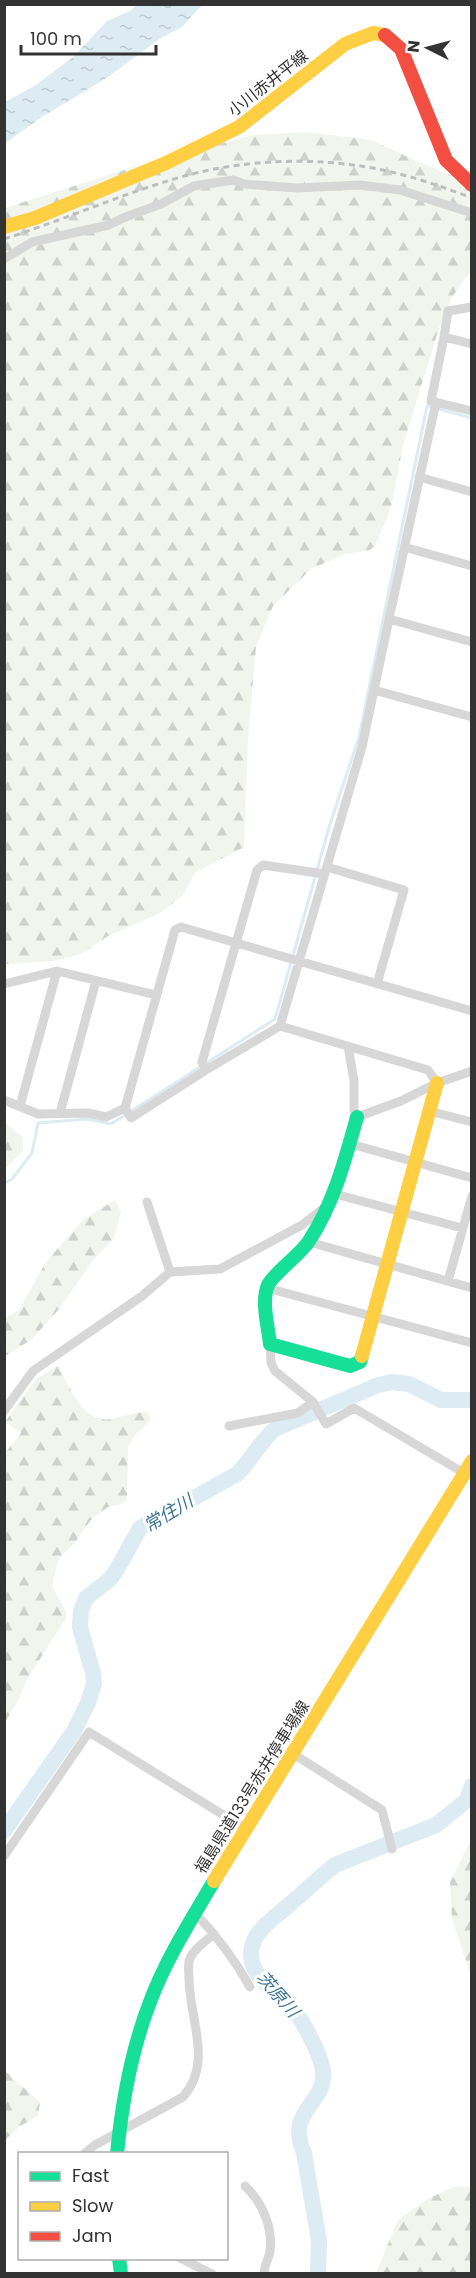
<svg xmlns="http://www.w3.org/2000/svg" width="476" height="2278" font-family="Poppins,'Noto Sans JP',sans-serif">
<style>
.forest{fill:url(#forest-firs)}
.water{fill:url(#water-ripples)}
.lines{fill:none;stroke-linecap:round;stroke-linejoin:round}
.stream{stroke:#ddebf3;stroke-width:3}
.river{stroke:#ddebf3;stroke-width:16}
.street{stroke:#d7d7d7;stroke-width:9}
.fast{stroke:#16e098;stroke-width:14}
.slow{stroke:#ffcf43;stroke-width:14}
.jam{stroke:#f24e42;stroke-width:14}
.rail{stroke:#bebebe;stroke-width:3;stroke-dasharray:6 4.5;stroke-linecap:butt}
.labels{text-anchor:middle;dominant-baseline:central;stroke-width:6;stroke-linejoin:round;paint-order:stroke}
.street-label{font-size:16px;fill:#333;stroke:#fff}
.water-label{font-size:18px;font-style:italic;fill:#3f7597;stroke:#fff}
</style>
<defs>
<pattern id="forest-firs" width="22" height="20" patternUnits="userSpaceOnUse" patternTransform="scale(1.5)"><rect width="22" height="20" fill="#f1f5ed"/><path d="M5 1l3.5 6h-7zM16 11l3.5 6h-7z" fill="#cfd2cc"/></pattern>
<pattern id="water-ripples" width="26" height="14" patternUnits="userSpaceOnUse" patternTransform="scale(1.5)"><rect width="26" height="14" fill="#ddebf3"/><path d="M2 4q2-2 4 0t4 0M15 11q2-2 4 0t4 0" fill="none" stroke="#becad1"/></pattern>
</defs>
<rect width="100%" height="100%" fill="#fff"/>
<path class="forest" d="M 306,132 L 372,140 L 416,161 L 471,183 L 471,270 L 452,297 L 439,328 L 403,445 L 391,508 L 375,546 L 370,550 L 345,554 L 311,569 L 273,606 L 256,647 L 248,739 L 244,847 L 196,872 L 182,896 L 160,913 L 108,936 L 81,954 L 54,961 L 5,964 L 5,208 L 137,166 L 253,135 Z
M 4,1121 L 23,1138 L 23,1151 L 5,1169 Z
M 115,1200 L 121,1212 L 114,1238 L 93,1260 L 60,1308 L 31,1340 L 5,1356 L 5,1318 L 19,1310 L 46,1262 L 83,1220 Z
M 59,1365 C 67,1384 83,1424 111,1419 C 124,1416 134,1412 148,1412 L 151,1420 L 135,1435 L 128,1447 L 127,1499 L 122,1504 L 108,1507 L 90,1521 L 74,1544 L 59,1558 L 52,1586 L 66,1612 L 66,1618 L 26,1681 L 18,1701 L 5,1722 L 5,1453 L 21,1433 L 5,1422 L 36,1379 Z
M 471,1840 L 471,1976 L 452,1919 L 450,1882 Z
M 5,2071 L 40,2102 L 38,2116 L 20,2126 L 5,2140 Z
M 471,2186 L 471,2273 L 376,2273 L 398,2220 L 426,2200 L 453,2187 Z"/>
<path class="water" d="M 137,5 L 202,5 L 182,27 L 161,38 L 105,79 L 42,117 L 5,143 L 5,102 L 36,85 L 73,57 L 107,21 L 130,11 Z"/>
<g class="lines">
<path class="stream" d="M 439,409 L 472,418
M 4,1183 L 12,1179 L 32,1153 L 38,1123 L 87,1119 L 111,1124 L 275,1019 L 330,824 L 359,737 L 427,406 L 429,406"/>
<path class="river" d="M 4,1831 L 74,1731 L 88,1703 L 94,1683 L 93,1673 L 80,1627 L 81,1611 L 86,1598 L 109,1580 L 116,1571 L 140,1528 L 237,1474 C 251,1460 260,1442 275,1429 L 378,1385 L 392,1382 L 409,1384 L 441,1400 L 472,1400
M 318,2274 L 319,2241 L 304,2153 C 285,2109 327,2105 323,2070 C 320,2054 309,2034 301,2020 C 286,1997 241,1977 253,1943 C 259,1927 278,1915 290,1904 C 306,1891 319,1877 335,1865 L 436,1825 L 467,1800 L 472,1786"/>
<path class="street" d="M 4,259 L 32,242 L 109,225 L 123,218 L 161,204 L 194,186 L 233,180 L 244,184 L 297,188 L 360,185 L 400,190 L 472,213
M 472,307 L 448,311 L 444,337 L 472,344
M 444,337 L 431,401 L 472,411
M 436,402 L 389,619 L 472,642
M 419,477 L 472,492
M 404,547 L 472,566
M 389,619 L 362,747 L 280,1026 L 428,1070 L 437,1083 L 472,1071
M 374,690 L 472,717
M 327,867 L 404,890 L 377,984
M 4,984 L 57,971
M 348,1046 L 354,1081 L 354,1110 L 357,1117 L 401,1101 L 437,1083
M 206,1070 L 202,1062 L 257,870 L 263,865 L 325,874
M 4,1100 L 38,1114 L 88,1113 L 106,1117 L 125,1108 L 175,930 L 181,927 L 472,1011
M 20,1106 L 57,971 L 156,995
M 125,1108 L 131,1118 L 206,1070 L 280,1026
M 429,1111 L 472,1122
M 60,1113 L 96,981
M 351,1144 L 472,1178
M 335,1194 L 462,1228
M 147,1202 L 170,1272
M 309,1242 L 472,1288
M 448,1281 L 472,1196
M 267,1288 L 472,1343
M 270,1344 L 271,1363 L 275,1371 L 313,1402 L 326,1424 L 354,1408 L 464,1473
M 4,1411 L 33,1371 L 142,1296 L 170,1272 L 220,1269 L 302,1225 L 325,1207
M 229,1426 L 298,1413 L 313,1402
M 292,1753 L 382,1810 L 392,1849
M 4,1856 L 89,1732 L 246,1829
M 195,1913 C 217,1936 235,1960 250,1987
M 84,2154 L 95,2145 L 183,2097 C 213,2063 190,2021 189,1980 C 189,1974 188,1967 189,1961 C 192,1950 206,1941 214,1934
M 245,2186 C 262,2202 273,2227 270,2251 C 269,2259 264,2265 264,2274
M 180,2258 L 212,2274"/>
<path class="fast" d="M 357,1117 C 345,1160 334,1203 309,1241 C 300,1255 273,1274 268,1285 C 261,1301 268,1326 270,1344 L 350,1366 L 360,1362 L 362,1356
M 117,2154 C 122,2102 131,2051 150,2002 C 166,1959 191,1920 214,1881
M 119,2258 L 121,2274"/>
<path class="slow" d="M 4,227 L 35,218 L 166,163 L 239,127 L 345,44 L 373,33 L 385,35
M 362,1356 L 437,1083
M 214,1881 L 472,1461"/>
<path class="jam" d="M 385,35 L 401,49 L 446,160 L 472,185"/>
<path class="rail" d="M 4,239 C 64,220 121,194 181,177 C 240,160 307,157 367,167 C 403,173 438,185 472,198"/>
</g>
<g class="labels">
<g class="street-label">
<text transform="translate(268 83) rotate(-38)">小川赤井平線</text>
<text transform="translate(252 1787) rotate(-58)">福島県道133号赤井停車場線</text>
</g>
<g class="water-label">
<text transform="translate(168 1513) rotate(-31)">常住川</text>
<text transform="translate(278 1994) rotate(49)">茨原川</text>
</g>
</g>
<rect width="476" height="2278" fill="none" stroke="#333333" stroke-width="12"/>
<rect x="18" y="2152" width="210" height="108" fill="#ffffff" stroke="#adadad" stroke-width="1.5"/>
<rect x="30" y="2172" width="30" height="9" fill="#16e098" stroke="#adadad" stroke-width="1.5"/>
<text x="72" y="2182" font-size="18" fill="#333333">Fast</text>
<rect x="30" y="2202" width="30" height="9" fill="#ffcf43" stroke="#adadad" stroke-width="1.5"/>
<text x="72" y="2212" font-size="18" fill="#333333">Slow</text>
<rect x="30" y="2232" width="30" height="9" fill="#f24e42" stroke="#adadad" stroke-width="1.5"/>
<text x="72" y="2242" font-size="18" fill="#333333">Jam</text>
<g transform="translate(428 48) rotate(276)" stroke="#ffffff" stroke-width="4.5" paint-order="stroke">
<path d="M0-4.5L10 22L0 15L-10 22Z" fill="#333333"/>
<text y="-9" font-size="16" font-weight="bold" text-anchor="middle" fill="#333333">N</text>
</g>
<path d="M21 45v9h135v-9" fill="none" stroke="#333333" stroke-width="3"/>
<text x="30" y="45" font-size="18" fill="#333333" stroke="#ffffff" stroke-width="4.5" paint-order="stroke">100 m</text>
</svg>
